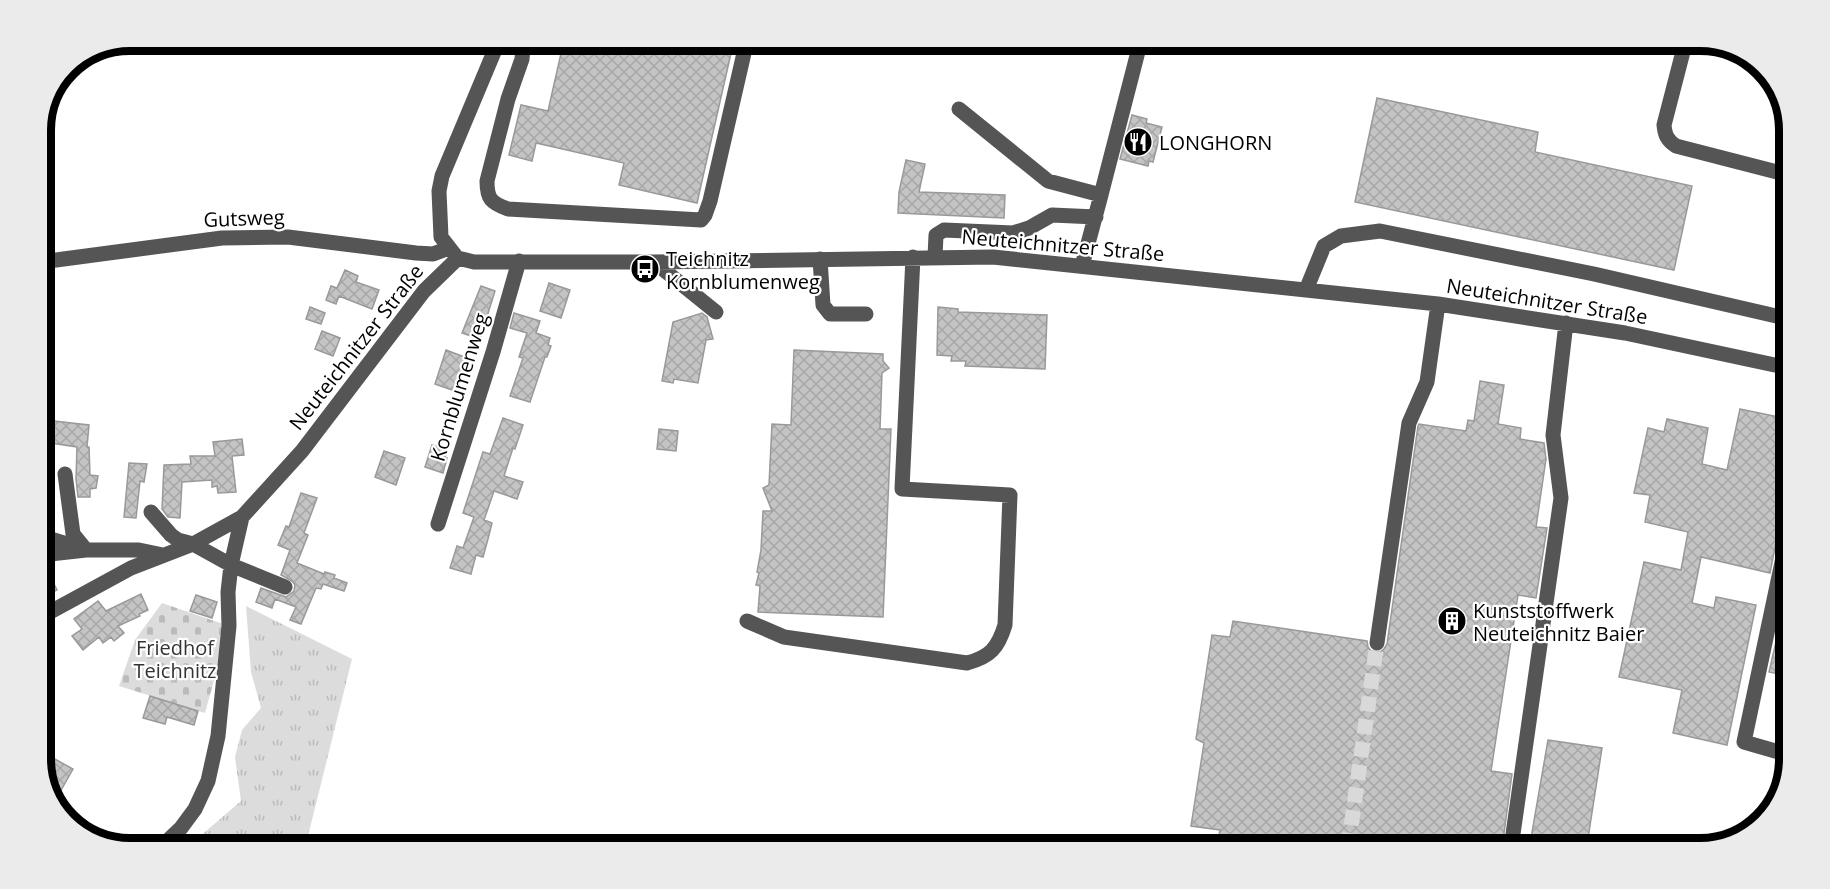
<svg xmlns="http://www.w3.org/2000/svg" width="1830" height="889" font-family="'Open Sans',sans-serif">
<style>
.grass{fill:url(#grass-tufts)}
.cemetery{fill:url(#cemetery-stones)}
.building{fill:url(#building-cross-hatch);stroke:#999;stroke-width:1.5}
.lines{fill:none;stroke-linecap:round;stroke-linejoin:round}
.minor-tunnel{stroke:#d9d9d9;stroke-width:15;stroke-dasharray:15 8;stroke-linecap:butt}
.minor{stroke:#555;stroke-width:15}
.labels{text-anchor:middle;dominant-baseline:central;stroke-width:4.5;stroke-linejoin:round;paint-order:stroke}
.poi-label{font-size:20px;fill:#000;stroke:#fff;text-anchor:start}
.street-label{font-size:20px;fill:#000;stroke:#fff}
.park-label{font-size:20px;fill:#333;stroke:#fff}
.rim{fill:none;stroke:#000;stroke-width:8}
</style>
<defs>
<pattern id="grass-tufts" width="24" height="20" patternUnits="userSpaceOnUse" patternTransform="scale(1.5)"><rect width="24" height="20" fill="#dcdcdc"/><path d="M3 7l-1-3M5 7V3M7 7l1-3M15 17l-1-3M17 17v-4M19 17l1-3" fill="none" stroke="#bbb"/></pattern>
<pattern id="cemetery-stones" width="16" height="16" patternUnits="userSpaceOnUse" patternTransform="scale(1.5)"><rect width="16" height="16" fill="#dcdcdc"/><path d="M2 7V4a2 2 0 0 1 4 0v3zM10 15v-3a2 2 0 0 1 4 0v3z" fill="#bbb"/></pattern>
<pattern id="building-cross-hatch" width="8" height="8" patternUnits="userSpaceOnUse" patternTransform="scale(1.5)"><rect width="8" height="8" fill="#c4c4c4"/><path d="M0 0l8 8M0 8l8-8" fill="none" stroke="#a7a7a7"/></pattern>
</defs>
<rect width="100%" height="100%" fill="#fff"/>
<path class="grass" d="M 246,606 L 352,659 L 305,848 L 170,848 L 181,836 L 191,844 L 241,801 L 235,757 L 242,730 L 261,708 L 251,672 Z"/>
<path class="cemetery" d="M 162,603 L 229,626 L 205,713 L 119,686 L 135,640 Z"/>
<path class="building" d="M 564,40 L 734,40 L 697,203 L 619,185 L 624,163 L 536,143 L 532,161 L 509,155 L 521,105 L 548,111 Z
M 1377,98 L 1538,132 L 1535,152 L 1692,186 L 1674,270 L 1355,202 Z
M 1132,115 L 1147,119 L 1146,123 L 1162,127 L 1153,162 L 1149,161 L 1148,166 L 1120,159 Z
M 906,160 L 925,164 L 919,192 L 1005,195 L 1004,218 L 898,213 L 899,192 Z
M 345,270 L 358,276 L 356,282 L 379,290 L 372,309 L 339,296 L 336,304 L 326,300 L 331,286 L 337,288 Z
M 549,283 L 570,290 L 561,318 L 540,311 Z
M 481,286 L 495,291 L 480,339 L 462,333 Z
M 310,307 L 325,313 L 321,324 L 306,319 Z
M 938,307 L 958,309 L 958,312 L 1047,315 L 1045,369 L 965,366 L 966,361 L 951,361 L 952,356 L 937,355 Z
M 514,313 L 540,321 L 536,333 L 550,338 L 548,345 L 551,346 L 547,357 L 545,357 L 530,402 L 510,396 L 523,358 L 519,357 L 527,333 L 510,328 Z
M 702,313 L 707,317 L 713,339 L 706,340 L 698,383 L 674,379 L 673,383 L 662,381 L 673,322 Z
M 322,331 L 340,338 L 333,356 L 315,349 Z
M 446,350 L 467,358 L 455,391 L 435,384 Z
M 794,350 L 883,354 L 883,361 L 889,368 L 882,373 L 880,429 L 891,429 L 883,617 L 758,612 L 760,586 L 756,585 L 759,573 L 757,572 L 761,550 L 763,511 L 772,511 L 763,488 L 769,485 L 772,424 L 791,425 Z
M 1480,381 L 1504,385 L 1498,424 L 1521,428 L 1520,439 L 1544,443 L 1546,459 L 1536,527 L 1547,528 L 1536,598 L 1518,595 L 1491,771 L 1512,774 L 1502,848 L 1341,848 L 1274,839 L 1273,848 L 1231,848 L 1217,846 L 1220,830 L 1191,826 L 1204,743 L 1196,739 L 1212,635 L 1230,637 L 1233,621 L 1367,641 L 1368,647 L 1371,651 L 1380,652 L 1384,649 L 1387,644 L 1418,426 L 1419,424 L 1466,431 L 1468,420 L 1474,421 Z
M 1740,409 L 1789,419 L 1789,477 L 1770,573 L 1701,557 L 1692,603 L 1714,608 L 1716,597 L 1756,605 L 1727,745 L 1673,733 L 1682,690 L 1619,677 L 1644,562 L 1681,570 L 1688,532 L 1645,522 L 1650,495 L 1634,493 L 1648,428 L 1664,432 L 1667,419 L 1708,428 L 1702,464 L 1727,470 Z
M 503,418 L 523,425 L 515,449 L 513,448 L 504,476 L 523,482 L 517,499 L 494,491 L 484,520 L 492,523 L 488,539 L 483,557 L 476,555 L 471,574 L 450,568 L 457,546 L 463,548 L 474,517 L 463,513 L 483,452 L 490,454 Z
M 54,421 L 89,425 L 87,447 L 89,447 L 90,475 L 98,476 L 96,488 L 90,489 L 90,497 L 78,497 L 76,479 L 77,447 L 51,443 Z
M 659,429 L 678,431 L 676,451 L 657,449 Z
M 242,439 L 244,455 L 232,456 L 236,492 L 218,493 L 217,486 L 212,487 L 212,480 L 182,482 L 180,518 L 168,517 L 162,509 L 164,465 L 191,464 L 190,456 L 215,456 L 213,442 Z
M 432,445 L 447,450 L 445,458 L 447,458 L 443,473 L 425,467 Z
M 384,451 L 405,458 L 396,485 L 375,477 Z
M 129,463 L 147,464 L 144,482 L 140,481 L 136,518 L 124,517 Z
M 301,493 L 317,498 L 304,533 L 308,535 L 297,563 L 324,574 L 325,572 L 335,575 L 334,578 L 347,583 L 344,591 L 323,584 L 321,589 L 316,588 L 301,624 L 290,620 L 296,607 L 275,599 L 272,608 L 256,602 L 261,588 L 286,597 L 294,591 L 295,585 L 292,581 L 281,575 L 290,550 L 278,545 L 286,526 L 289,527 Z
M 44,564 L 57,590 L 41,598 L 41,565 Z
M 141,594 L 148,610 L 139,614 L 140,616 L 118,626 L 124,633 L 114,641 L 111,637 L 103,643 L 99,637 L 83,650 L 72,636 L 82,629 L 74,619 L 98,601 L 106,611 Z
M 196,595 L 217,602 L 212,618 L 190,611 Z
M 1785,603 L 1789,603 L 1789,676 L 1769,672 Z
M 150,696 L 198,711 L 194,725 L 167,717 L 165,724 L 143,718 Z
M 1548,740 L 1602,748 L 1587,845 L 1531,838 Z
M 53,758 L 73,769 L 60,792 L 48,785 L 44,774 Z"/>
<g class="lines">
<path class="minor-tunnel" d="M 1348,848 L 1377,643"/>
<path class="minor" d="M 1686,40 L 1664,125 C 1665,135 1667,140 1676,146 L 1789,175
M 523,48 L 522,59 L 508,99 L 487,181 C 487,199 491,203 508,209 L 701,220 L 705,215 L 710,201 L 747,40
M 959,109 L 1048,181 L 1101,195 L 1082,266
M 1101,195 L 1141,40
M 455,255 L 441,237 L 439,191 L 442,176 L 499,40
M 935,257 L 936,235 L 944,230 L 1013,233 L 1029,228 L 1052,215 L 1096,217
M 458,258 L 474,262 L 654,262 L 993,257 L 1438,304 L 1625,333 L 1789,368
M 820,259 L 823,305 L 830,314 L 866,314
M 41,262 L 222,238 L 288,237 L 416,253 L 433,254 L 449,248
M 654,262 L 716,312
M 1306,290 L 1324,246 L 1341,236 L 1380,231 L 1594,274 L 1789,319
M 65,474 L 73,534 L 86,550 L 139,550 L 163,555
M 151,512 L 171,535 L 178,540 L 193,544 L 231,565 L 285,587
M 438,524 L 493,352 L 519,261
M 1789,529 L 1744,742 L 1789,755
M 41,536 L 86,550 L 41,555
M 41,617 L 131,568 L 193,544 L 242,517 L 302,451 L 424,291 L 458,258
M 747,621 L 784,637 L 967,663 C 990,657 998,648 1005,625 L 1010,495 L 902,489 L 913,257
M 1377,643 L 1409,423 L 1427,382 L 1438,304
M 160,848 L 181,828 L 195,809 L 208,781 L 218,736 L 229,626 L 228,592 L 231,565 L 242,517
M 1511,848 L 1561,498 L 1553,435 L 1566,323"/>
</g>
<defs>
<g id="restaurant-disc" transform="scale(1.5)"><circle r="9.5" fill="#000" stroke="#fff"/><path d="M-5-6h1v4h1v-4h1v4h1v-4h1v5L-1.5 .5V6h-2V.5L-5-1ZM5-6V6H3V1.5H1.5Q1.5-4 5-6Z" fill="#fff"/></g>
<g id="bus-disc" transform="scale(1.5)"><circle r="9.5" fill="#000" stroke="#fff"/><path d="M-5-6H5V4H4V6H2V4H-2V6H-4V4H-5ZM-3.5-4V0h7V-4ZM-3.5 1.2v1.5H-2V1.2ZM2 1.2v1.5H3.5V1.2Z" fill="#fff"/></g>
<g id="building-disc" transform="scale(1.5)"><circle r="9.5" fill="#000" stroke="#fff"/><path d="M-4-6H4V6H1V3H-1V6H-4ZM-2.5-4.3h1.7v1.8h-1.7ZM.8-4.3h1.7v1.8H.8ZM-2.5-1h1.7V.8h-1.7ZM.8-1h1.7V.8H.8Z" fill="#fff"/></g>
</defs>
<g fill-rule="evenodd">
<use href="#restaurant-disc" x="1138" y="142"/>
<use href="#bus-disc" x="645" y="269"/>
<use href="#building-disc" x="1452" y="621"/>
</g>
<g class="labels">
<g class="poi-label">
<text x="1159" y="142">LONGHORN</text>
<text x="666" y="258">Teichnitz<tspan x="666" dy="23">Kornblumenweg</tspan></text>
<text x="1473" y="610">Kunststoffwerk<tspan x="1473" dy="23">Neuteichnitz Baier</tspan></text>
</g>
<g class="street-label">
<text transform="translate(244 218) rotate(-2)">Gutsweg</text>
<text transform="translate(1063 245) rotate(5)">Neuteichnitzer Straße</text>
<text transform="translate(1547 301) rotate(9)">Neuteichnitzer Straße</text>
<text transform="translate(356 347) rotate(-52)">Neuteichnitzer Straße</text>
<text transform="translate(459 387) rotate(-73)">Kornblumenweg</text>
</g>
<g class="park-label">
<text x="175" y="647">Friedhof<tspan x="175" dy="23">Teichnitz</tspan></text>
</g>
</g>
<path d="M0 0H1830V889H0ZM130 51H1700A79 79 0 0 1 1779 130V759A79 79 0 0 1 1700 838H130A79 79 0 0 1 51 759V130A79 79 0 0 1 130 51Z" fill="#ebebeb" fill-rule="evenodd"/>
<path class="rim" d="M130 51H1700A79 79 0 0 1 1779 130V759A79 79 0 0 1 1700 838H130A79 79 0 0 1 51 759V130A79 79 0 0 1 130 51Z"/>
</svg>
